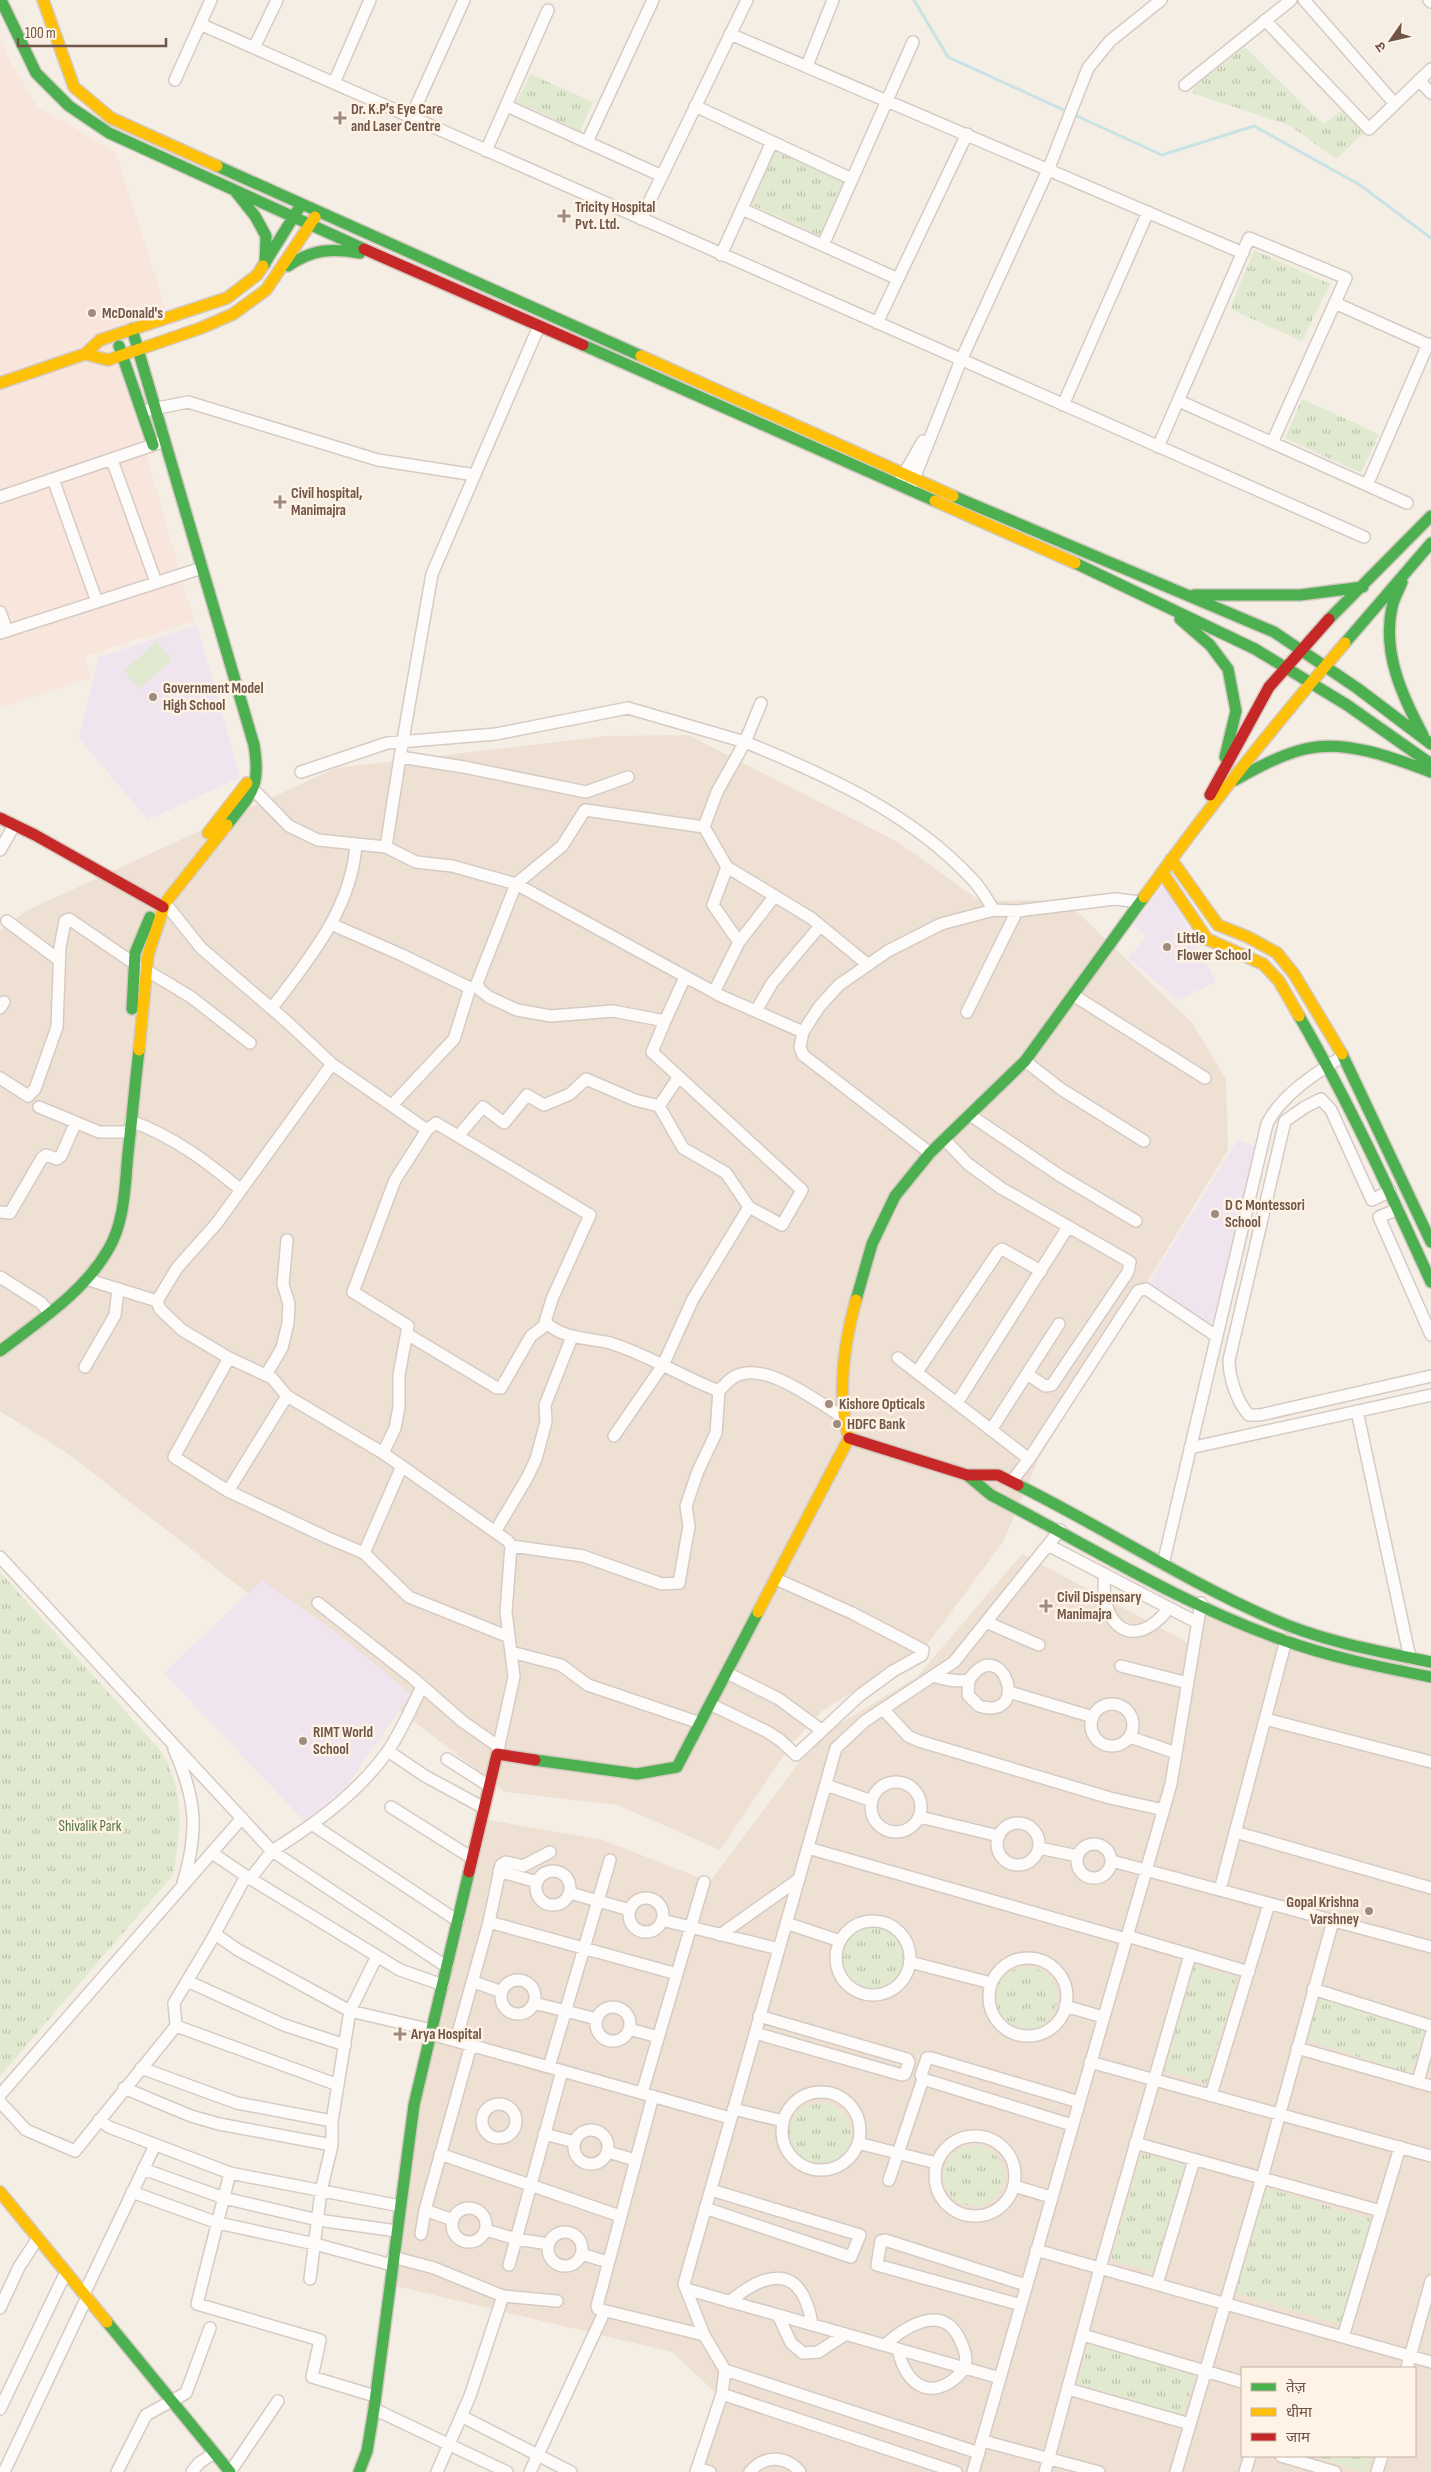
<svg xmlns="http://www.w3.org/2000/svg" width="1431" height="2472" font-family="'Sofia Sans Condensed','Noto Sans Devanagari',sans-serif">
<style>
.residential{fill:#eee0d2;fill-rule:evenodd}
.commercial{fill:#f8e5db}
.education{fill:#f0e4ef}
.grass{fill:url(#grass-tufts)}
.pitch{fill:#e1ead0}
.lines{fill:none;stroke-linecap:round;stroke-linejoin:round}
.stream{stroke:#c8e3e4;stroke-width:3}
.street-casing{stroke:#d6cbc4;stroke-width:14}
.fast-casing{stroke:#d5cac2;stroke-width:14}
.slow-casing{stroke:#d5cac2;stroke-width:14}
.jam-casing{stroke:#d5cac2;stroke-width:14}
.street{stroke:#fefcfb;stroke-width:11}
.fast{stroke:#4caf50;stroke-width:11}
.slow{stroke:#ffc107;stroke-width:11}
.jam{stroke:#c62828;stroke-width:11}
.poi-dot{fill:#9f8b7f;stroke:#fef3e5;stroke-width:2}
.labels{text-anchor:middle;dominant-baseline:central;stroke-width:5;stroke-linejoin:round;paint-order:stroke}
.poi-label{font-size:15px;font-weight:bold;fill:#705548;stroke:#fef3e5;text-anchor:start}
.park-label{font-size:15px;fill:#537641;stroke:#fef3e5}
</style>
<defs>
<pattern id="grass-tufts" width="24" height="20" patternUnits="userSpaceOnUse" patternTransform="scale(1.25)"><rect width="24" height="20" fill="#e1ead0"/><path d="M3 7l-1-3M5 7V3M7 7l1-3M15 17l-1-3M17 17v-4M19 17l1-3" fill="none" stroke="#bbc0ab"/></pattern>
</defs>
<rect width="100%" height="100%" fill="#f5eee5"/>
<path class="residential" d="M 688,735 L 898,842 L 980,901 L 1065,900 L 1192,1023 L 1226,1079 L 1228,1150 L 1039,1458 L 1003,1542 L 926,1646 L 822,1711 L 790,1746 L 720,1850 L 618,1805 L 505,1792 L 67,1453 L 0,1411 L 0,931 L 26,911 L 336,768 L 607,736 Z
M 1022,1554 L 1198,1648 L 1205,1616 L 1431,1685 L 1431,2472 L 691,2472 L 717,2394 L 672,2352 L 388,2284 L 443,1985 L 483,1819 L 603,1840 L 710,1882 L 818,1737 L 917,1677 ZM 1242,2368 L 1415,2368 L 1415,2456 L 1242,2456 Z"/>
<path class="commercial" d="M 0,36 L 9,60 L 38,108 L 115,151 L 166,310 L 107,331 L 135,415 L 194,621 L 85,656 L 90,678 L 0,708 Z"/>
<path class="education" d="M 197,625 L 240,777 L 148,820 L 79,738 L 99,657 Z
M 1164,883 L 1216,982 L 1178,1000 L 1128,958 L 1146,937 L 1134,924 Z
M 1238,1139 L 1255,1146 L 1212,1328 L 1149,1283 Z
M 262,1580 L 337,1633 L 411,1694 L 345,1788 L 304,1821 L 164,1673 Z"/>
<path class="grass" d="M 1245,47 L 1323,124 L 1345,108 L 1366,131 L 1336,159 L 1289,125 L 1192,93 L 1194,87 Z
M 530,74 L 593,102 L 580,131 L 517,102 Z
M 775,149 L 845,181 L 820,236 L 750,204 Z
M 1254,250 L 1330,284 L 1302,341 L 1230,309 Z
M 1302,399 L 1379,434 L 1361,473 L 1285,438 Z
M 0,1572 L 161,1751 C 186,1793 181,1830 173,1875 L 0,2076 Z
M841 1958a31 31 0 1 1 62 0a31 31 0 1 1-62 0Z
M 1194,1965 L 1237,1978 L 1206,2084 L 1164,2071 Z
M995 1998a31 31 0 1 1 62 0a31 31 0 1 1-62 0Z
M 1320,1997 L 1425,2031 L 1411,2074 L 1306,2039 Z
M789 2134a31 31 0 1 1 62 0a31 31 0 1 1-62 0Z
M944 2176a30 30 0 1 1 60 0a30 30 0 1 1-60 0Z
M 1142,2153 L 1185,2165 L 1154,2272 L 1111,2259 Z
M 1266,2188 L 1371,2219 L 1340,2324 L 1236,2293 Z
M 1090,2340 L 1196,2374 L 1182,2416 L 1077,2383 Z
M 1310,2456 L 1371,2456 L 1366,2472 Z"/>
<path class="pitch" d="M 157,641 L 172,660 L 139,689 L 124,671 Z"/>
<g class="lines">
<path class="stream" d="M 914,0 L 948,57 L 1162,155 L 1254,126 L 1360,185 L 1431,238"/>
<g class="street-casing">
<path id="street" d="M 1304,0 L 1395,104
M 1429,0 L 1431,2
M 1265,20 L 1369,129 L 1431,69
M 200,24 L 1364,537
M 730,34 L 1243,253
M 254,48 L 277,0
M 807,66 L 833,0
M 175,80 L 211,0
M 1419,80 L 1431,93
M 334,83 L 370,0
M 1185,85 L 1291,0
M 507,106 L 662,176
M 695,106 L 852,179
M 411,117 L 464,0
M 587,142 L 653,0
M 486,151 L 548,10
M 742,209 L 898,279
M 641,219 L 747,0
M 823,245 L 913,42
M 721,255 L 772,142
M 1335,303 L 1431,346
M 877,323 L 967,134
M 1179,401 L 1407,503
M 1063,405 L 1148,212
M 148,410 L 188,402 L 378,460 L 475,475
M 1158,447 L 1249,238 L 1346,278 L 1272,443
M 112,460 L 156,582
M 53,479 L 97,602
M 901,479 L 923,441
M 912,484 L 961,360 L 1049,168 L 1088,68 L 1110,41 L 1161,0
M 1367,485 L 1428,344
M 0,497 L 159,443
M 0,612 L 7,631
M 0,633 L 202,568
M 761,703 L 745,742 C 826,775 911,813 972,879 C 981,888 987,900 994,910
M 400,757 L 464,767 L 586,792 L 628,777
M 301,772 L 387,743 L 496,734 L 628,708 L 745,742 L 717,792 L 704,827 L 585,810 L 562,846 L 516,884 L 477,983 L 480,990 L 489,997 L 517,1010 L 551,1016 L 613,1011 L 665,1021 L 685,977
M 248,784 L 289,826 L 318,840 L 386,847 L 400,757 L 432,574 L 539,326
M 704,827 L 727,867 L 811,918 L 867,964
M 386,847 L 416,862 L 452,866 L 516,884 L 721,996 L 803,1032 L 800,1047 L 803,1055 L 930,1153
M 0,850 L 11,831
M 727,867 L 713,905 L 739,942
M 7,921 L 59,960
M 331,924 L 402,955 L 470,988 L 454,1039 L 392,1105
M 146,970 L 191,997 L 250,1043
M 714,992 L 739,942 L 774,897
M 1073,995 L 1205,1078
M 0,1008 L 4,1002
M 272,1008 C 309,959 352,908 356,844
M 756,1011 L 772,983 L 820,926
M 967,1012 L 1017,911
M 665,1021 L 652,1052 L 802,1190 L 782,1225 L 749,1207
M 803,1032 L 819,1007 L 839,985 L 888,951 L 941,924 L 994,910 L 1017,911 L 1115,899 L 1140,902
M 1025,1061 L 1061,1089 L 1144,1141
M 332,1064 L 427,1130 L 395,1180 L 353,1292 L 408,1326 L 399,1375 L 399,1407 L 395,1428 L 383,1453
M 0,1078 L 28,1096 L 35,1089 L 57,1027 L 60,947 L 65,921 L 69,919 L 135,964
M 39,1107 L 99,1132 L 124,1132
M 970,1115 L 1059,1175 L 1136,1221
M 131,1121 C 174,1137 206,1161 241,1190
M 427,1130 L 436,1123 L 590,1215 L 552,1299 L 545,1322 C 565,1340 586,1337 610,1343 C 647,1354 682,1377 719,1391 C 724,1386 728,1380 734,1377 C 764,1359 817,1402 843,1417
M 458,1136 L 483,1107 L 504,1123 L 527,1095 L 544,1105 L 570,1094 L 586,1079 L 635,1100 L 659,1106
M 944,1139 L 968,1164 L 1001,1188 L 1130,1262 L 1128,1272 L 1052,1385 L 1045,1386 L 1027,1374
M 1390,1191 L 1372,1200 L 1331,1110 L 1321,1099 L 1305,1107 L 1285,1121 L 1229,1360 C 1229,1378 1237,1402 1249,1415 L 1260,1415 L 1431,1376
M 1398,1209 L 1379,1217 L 1431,1335
M 0,1212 L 10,1213 L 42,1158 L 46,1155 L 57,1159 L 61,1156 L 75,1124
M 0,1277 L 41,1303 L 49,1312
M 86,1279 L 157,1301 L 177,1268 L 217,1223 L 332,1064 L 285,1020 L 201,948 L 165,903
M 157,1301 L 160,1309 L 182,1330 L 229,1358 L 272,1378 L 287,1396 L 383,1453 L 508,1541 L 511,1546 L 506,1612 L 514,1677 L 497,1754
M 407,1334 L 497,1388 L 501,1388 L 531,1336 L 547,1324
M 229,1358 L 174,1457 L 228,1491 L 328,1538 L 364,1553 L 409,1597 L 509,1637
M 898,1358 L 1029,1459
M 85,1367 L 115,1315 L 118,1290
M 917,1372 L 998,1252 L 1002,1249 L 1041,1271
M 266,1375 L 282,1348 L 288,1323 L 289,1304 L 283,1284 L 287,1240
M 957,1403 L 1068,1227
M 1357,1411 L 1410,1658
M 991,1430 L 1059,1324
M 614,1436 L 663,1365 L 693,1299 L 749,1207 L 726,1173 L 683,1148 L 659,1106 L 678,1078
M 1190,1448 L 1431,1395
M 1012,1481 L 1029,1459 L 1138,1291 L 1146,1289 L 1216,1336
M 228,1491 L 287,1396
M 495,1532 L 527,1478 L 536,1459 L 546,1422 L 545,1405 L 572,1337
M 1048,1545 L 1198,1623
M 511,1546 L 583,1556 L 662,1584 L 679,1583 L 689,1526 L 686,1506 L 698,1471 L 716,1433 L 719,1391
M 364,1553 L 402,1466
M 0,1557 L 272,1851 C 316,1823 357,1794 388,1751 C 401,1732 411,1708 422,1687
M 1163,1564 L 1267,1124 C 1281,1095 1316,1073 1343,1056
M 1105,1574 C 1098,1624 1133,1655 1169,1608
M 318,1603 L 414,1679 L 462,1721 L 499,1747
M 986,1622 L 1039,1645
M 511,1652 L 561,1665 L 588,1685 L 700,1723
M 1121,1666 L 1188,1683
M 727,1673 L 779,1699 L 821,1730
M 933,1676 C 946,1680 956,1682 969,1680 C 1002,1631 1033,1722 979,1706 L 968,1695 L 969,1680
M 1009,1692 L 1093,1717
M 710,1704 L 766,1731 L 780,1740 L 796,1755 L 859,1696 L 893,1671 L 922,1655 L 923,1650 L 852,1613 L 776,1579
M1091 1725a21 21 0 1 1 42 0a21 21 0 1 1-42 0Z
M 883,1709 L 908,1736 L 919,1741 L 1110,1798 L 1164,1810
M 1265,1719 L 1431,1762
M 1130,1737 L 1176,1753
M 174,1749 C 196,1798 199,1831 183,1883
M 388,1751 L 425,1776 L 484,1808
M 447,1759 L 489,1786
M871 1807a25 25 0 1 1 50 0a25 25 0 1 1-50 0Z
M 826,1785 L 872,1801
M 391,1807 L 472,1858
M 920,1817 L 999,1836
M997 1844a21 21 0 1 1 42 0a21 21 0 1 1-42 0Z
M 313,1825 L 458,1921
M 1235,1832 L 1431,1888
M1077 1861a17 17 0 1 1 34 0a17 17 0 1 1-34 0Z
M 808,1848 L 1126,1939
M 1039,1848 L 1078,1856
M 212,1853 L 246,1876 L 400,1970 L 443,1985
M 1112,1861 L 1431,1947
M 499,1871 L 537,1882
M536 1888a17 17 0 1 1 34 0a17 17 0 1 1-34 0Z
M 250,1879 L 272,1851 L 447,1967
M 1222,1882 L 1286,1640
M 570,1893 L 630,1910
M629 1915a17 17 0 1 1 34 0a17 17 0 1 1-34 0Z
M 662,1920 L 779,1949
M836 1958a37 37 0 1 1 74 0a37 37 0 1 1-74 0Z
M 489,1922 L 677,1974
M 786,1923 L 840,1941
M 215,1934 L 238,1950 L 350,2011 L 432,2030
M 720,1935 L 799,1879
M 1127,1936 L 1249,1972
M989 1997a39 39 0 1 1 78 0a39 39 0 1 1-78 0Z
M 910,1962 L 991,1983
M501 1997a17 17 0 1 1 34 0a17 17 0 1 1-34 0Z
M 187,1981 L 284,2025 L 345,2045
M 474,1982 L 502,1992
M 1313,1989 L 1431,2026
M 534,2003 L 597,2019
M 1065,2006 L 1103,2017
M596 2024a17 17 0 1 1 34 0a17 17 0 1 1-34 0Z
M 176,2026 L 338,2085
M 629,2029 L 658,2037
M 755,2033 L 902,2075 L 905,2074 L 909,2062 L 907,2059 L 759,2016
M 431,2034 L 730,2118
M 456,2040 L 489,1922 L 501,1865 L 506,1862 L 523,1866 L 550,1852
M 1297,2048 L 1431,2086
M 1090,2062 L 1431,2156
M 549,2067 L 610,1860
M 141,2068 L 237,2103 L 332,2121
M 923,2079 L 1072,2125
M 1418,2082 L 1431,2035
M 124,2088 L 191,2116 L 219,2124 L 332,2145
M782 2131a39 39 0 1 1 78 0a39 39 0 1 1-78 0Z
M 642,2093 L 704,1882
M 0,2095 L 242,1818
M 1211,2095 L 1269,1904
M 653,2096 L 597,2306 L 598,2309 L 704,2335
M 0,2102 L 26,2130 L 75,2151 L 176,2026 L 174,2003 L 211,1941 L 246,1876
M482 2121a17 17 0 1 1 34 0a17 17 0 1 1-34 0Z
M 733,2109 L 783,2121
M 99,2120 L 109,2127 L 230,2173 L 400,2206
M574 2147a17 17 0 1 1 34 0a17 17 0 1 1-34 0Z
M 544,2134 L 575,2142
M935 2176a40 40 0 1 1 80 0a40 40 0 1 1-80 0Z
M 858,2143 L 936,2163
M 1135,2143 L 1381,2211
M 608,2152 L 635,2160
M 440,2154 L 620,2216
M 143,2169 L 224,2198 L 318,2220 L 397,2231
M 230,2173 L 197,2304 L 320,2340 L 312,2377 L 375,2396
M 889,2180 L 923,2079 L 921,2075 L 927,2058 L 931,2058 L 1079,2102
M 1014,2186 L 1051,2197
M 132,2192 L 218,2223 L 315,2244 L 392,2265
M 705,2208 L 851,2257 L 860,2235 L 711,2190
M452 2225a17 17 0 1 1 34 0a17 17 0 1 1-34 0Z
M 425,2210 L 453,2220
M 486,2230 L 516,2239 L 549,2244
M548 2249a17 17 0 1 1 34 0a17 17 0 1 1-34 0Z
M 421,2234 L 425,2210 L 471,2045
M 1036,2250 L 1431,2362
M 581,2254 L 608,2262
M 393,2257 L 434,2268 L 503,2296 L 470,2396 L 437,2472
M 509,2265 L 562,2071
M 310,2279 L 321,2191 L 332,2145 L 332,2121 L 350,2011 L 377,1956
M 1157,2284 L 1194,2160
M 686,2289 L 1000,2378
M 84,2294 L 155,2145
M 503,2296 L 557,2301
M 729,2302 C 769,2269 802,2265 812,2324
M 1021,2305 L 877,2265 L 881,2241 L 885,2240 L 1026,2285
M 0,2308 L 19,2267 L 38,2238
M 778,2315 L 791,2343 L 803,2353 L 818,2352 L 846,2334
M 1083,2335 L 1242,2382
M 1343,2337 L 1400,2147
M 885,2345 C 907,2325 945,2302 961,2342 C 965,2351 967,2358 965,2368 C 937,2403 906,2390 898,2349
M 1407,2368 L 1431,2281
M 725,2370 L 979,2453
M 1068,2389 L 1190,2424
M 722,2394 L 956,2472
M 0,2409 L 66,2272
M 374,2409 L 507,2472
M 461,2416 L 571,2472
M 983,2441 L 1099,2472
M 1281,2456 L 1335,2472
M 697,2468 L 710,2472
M 4,2472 L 87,2297
M 117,2472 L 146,2415 L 186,2393 L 210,2328
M 192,2472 L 199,2463 L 214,2453
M 230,2472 L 278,2401
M 530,2472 L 602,2317
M 696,2472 L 722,2394 L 725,2370 L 704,2335 L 684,2284 L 836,1748 L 865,1721 L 954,1662 L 1060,1530
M 750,2472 C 764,2455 786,2455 800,2472
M 973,2472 L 1171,1784 L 1201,1603
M 1045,2472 L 1100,2268 L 1190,1955
M 1176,2472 L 1262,2178 L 1333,1921
M 1245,2472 L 1250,2456
M 1377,2472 L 1382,2456"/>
</g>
<g class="fast-casing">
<path id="fast" d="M 1,0 L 36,73 L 69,106 L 109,133 L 364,249
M 217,166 L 641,356
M 236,192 L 255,216 L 266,236 L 265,264
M 263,266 L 299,208
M 288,266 C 312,249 332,248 360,253
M 132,329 L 254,745 C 261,787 252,793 227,825
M 583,345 L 935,501
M 119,346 L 153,445
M 953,496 L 1274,632 L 1357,688 L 1431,744
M 1075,563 L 1255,649 L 1347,705 L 1431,764
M 1402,582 C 1399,590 1394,598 1392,607 C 1382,652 1402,696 1423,735
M 1194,595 L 1300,595 L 1363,587
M 1180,619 L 1210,645 L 1228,669 L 1236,711 L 1225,757
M 1329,619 L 1431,516
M 1345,643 L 1431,543
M 1235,780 C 1257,768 1280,755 1305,749 C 1345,739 1394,758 1431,772
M 132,1009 L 135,953 L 150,917
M 1299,1016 C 1349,1102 1390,1192 1431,1282
M 1342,1054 L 1431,1242
M 856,1300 L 872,1244 L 895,1196 L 930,1153 L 1025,1061 L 1144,897
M 0,1351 C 39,1321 83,1293 108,1250 C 125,1222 125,1185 128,1153 C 132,1119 135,1084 139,1050
M 967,1475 L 991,1495 C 1086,1544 1179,1603 1280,1639 C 1329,1657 1380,1667 1431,1677
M 1018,1485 C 1103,1527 1183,1580 1270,1618 C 1321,1641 1377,1651 1431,1662
M 535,1760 L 637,1774 L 677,1767 L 758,1612
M 107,2322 L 230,2472
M 359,2472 L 367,2451 L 374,2409 L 414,2105 L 469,1872"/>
</g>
<g class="slow-casing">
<path id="slow" d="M 43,0 L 74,87 L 111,118 L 217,166
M 85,354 L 108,360 L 201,328 L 233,314 L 266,290 L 315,217
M 641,356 L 953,496
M 0,383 L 85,354 L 100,340 L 227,298 L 257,275 L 263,266
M 935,501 L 1075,563
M 208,833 L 247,783
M 1171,859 L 1218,925 L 1248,937 L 1277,953 L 1294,974 L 1342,1054
M 1162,872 L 1207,939 L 1263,964 L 1279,981 L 1299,1016
M 1144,897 C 1207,810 1274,725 1345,643
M 139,1050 L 148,955 L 165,903 L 227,825
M 758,1612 L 849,1438 C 836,1394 844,1344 856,1300
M 0,2192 L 107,2322"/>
</g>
<g class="jam-casing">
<path id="jam" d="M 364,249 L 583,345
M 1210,795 L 1269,687 L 1329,619
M 0,818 L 35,835 L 163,907
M 849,1438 L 967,1475 L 998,1475 L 1018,1485
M 469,1872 L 497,1754 L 535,1760"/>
</g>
<use href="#street" class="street"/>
<use href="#fast" class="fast"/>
<use href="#slow" class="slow"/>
<use href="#jam" class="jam"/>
</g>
<g class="poi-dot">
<path d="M337.5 110.5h5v5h5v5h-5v5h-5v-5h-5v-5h5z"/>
<path d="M561.5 208.5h5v5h5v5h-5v5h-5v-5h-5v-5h5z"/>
<circle cx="92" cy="313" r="5"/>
<path d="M277.5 494.5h5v5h5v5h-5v5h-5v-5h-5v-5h5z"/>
<circle cx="153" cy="697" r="5"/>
<circle cx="1167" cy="947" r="5"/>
<circle cx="1215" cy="1214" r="5"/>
<circle cx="829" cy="1404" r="5"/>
<circle cx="837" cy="1424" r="5"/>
<path d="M1043.5 1598.5h5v5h5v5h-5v5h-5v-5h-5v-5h5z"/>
<circle cx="303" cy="1741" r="5"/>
<circle cx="1369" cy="1911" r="5"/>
<path d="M397.5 2026.5h5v5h5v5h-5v5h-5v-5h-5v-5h5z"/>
</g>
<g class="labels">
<g class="poi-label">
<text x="351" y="109">Dr. K.P's Eye Care<tspan x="351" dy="17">and Laser Centre</tspan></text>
<text x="575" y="207">Tricity Hospital<tspan x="575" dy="17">Pvt. Ltd.</tspan></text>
<text x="102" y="313">McDonald's</text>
<text x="291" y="493">Civil hospital,<tspan x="291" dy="17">Manimajra</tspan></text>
<text x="163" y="688">Government Model<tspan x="163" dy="17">High School</tspan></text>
<text x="1177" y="938">Little<tspan x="1177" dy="17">Flower School</tspan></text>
<text x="1225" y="1205">D C Montessori<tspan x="1225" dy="17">School</tspan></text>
<text x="839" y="1404">Kishore Opticals</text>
<text x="847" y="1424">HDFC Bank</text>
<text x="1057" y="1597">Civil Dispensary<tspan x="1057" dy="17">Manimajra</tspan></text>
<text x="313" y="1732">RIMT World<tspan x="313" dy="17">School</tspan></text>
<text x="1359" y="1902" text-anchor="end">Gopal Krishna<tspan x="1359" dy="17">Varshney</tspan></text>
<text x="411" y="2034">Arya Hospital</text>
</g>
<g class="park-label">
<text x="90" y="1826">Shivalik Park</text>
</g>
</g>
<rect x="1241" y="2367" width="175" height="90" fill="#fef3e5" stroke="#c5b4a6"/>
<rect x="1251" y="2383" width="25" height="8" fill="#4caf50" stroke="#c5b4a6"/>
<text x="1286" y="2392" font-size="15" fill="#705548">तेज़</text>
<rect x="1251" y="2408" width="25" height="8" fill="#ffc107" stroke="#c5b4a6"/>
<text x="1286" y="2417" font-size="15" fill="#705548">धीमा</text>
<rect x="1251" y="2433" width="25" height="8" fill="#c62828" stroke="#c5b4a6"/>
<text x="1286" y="2442" font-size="15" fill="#705548">जाम</text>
<g transform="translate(1391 40) rotate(236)" stroke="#fef3e5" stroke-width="4" paint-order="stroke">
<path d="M0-4L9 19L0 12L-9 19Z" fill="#705548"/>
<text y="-8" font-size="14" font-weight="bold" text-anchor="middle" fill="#705548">उ</text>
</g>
<path d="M18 38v8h148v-8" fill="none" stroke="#705548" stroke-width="2.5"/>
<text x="25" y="38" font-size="15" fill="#705548" stroke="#fef3e5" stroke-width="4" paint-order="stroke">100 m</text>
</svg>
